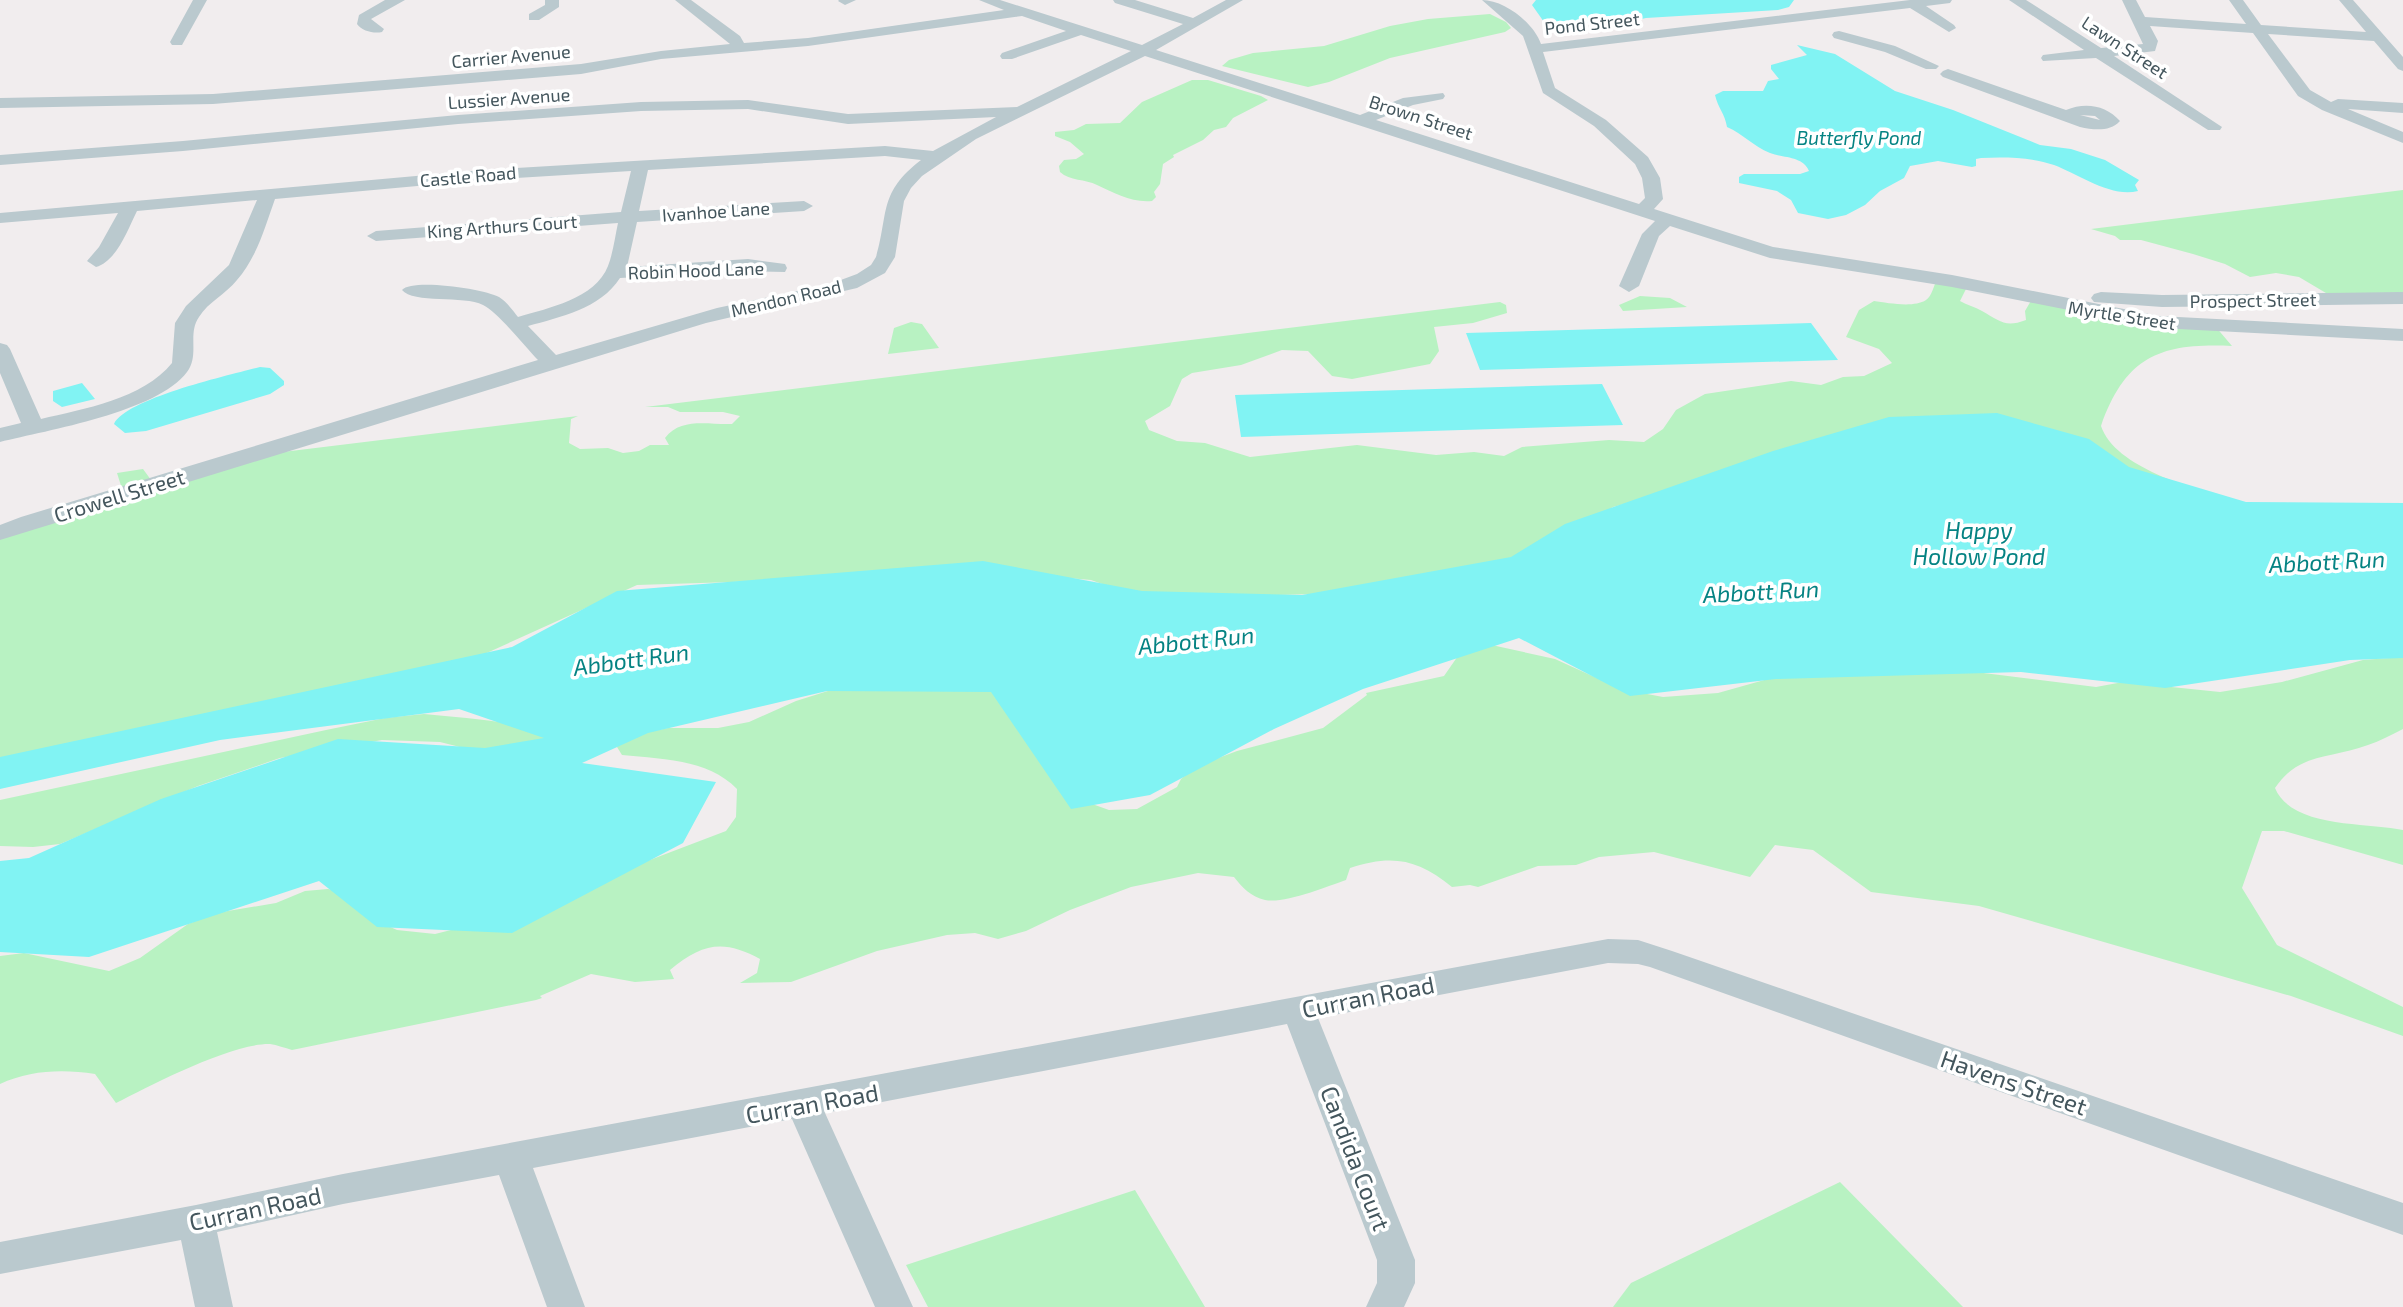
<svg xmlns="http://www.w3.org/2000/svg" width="2403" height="1307" font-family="'Exo 2',sans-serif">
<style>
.green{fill:#b8f2c2}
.water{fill:#81f3f3}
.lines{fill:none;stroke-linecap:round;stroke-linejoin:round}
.minor{fill:#bac9ce;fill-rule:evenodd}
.labels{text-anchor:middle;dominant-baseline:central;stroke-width:7;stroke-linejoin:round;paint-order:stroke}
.far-street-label{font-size:18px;fill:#44565d;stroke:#fff}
.far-water-label{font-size:19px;font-style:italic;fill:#058383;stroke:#fff}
.street-label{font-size:21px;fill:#44565d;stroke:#fff}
.water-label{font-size:23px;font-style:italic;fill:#058383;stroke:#fff}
.near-street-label{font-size:24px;fill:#44565d;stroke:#fff}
</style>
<rect width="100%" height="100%" fill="#f1edee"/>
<path class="green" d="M 1490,14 L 1506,22 L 1511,28 L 1505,32 L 1390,58 L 1329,82 L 1308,87 L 1222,66 L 1229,60 L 1253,53 L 1324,46 L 1390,26 L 1428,19 Z
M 1192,80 L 1208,80 L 1261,96 L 1268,100 L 1233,118 L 1226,127 L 1214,130 L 1203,140 L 1173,155 L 1174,157 L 1163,164 L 1160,184 L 1154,192 L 1156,197 L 1152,201 C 1132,203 1114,193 1097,185 C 1085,179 1070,181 1060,172 L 1059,166 L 1064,160 L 1076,159 L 1084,154 L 1070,142 L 1055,136 L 1055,132 L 1074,130 L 1086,124 L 1120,123 L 1142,102 Z
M 2403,190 L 2403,296 L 2331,296 L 2299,277 L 2276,273 L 2250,277 L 2225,264 L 2193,254 L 2141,240 L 2120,240 L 2115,236 L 2091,229 Z
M 1937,279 L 1968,285 L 1960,301 C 1967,305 1975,307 1982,311 C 2000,321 2005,328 2026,320 L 2025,311 L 2032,299 L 2215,326 L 2232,346 C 2162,343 2126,355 2101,426 C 2115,468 2194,488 2232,502 L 1666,493 L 1613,507 L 1537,554 L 1349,593 L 1144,599 L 1091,580 L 1046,576 L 829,579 L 637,585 L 480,656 L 0,765 L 0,534 L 123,492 L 117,473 L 143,469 L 154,484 L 249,456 L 578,416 L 571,419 L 569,443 L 580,449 L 608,448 L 623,453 L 639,451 L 650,445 L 669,445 L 665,438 C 681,417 708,425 732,424 L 740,416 L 723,412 L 680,412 L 668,407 L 645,407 L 1500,302 L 1506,305 L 1507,313 L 1473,323 L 1434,327 L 1439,351 L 1430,364 L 1352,379 L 1332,376 L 1308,351 L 1282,350 L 1241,365 L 1192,373 L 1182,379 L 1170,406 L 1145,421 L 1149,430 L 1177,441 L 1205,443 L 1250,457 L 1357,445 L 1436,455 L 1474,452 L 1504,456 L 1522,447 L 1609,440 L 1644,442 L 1663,429 L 1676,410 L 1705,394 L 1791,381 L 1821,385 L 1843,377 L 1864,376 L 1892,363 L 1879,349 L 1846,337 L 1859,310 L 1874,301 C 1888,303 1914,308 1926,300 C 1932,296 1934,285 1937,279 Z
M 1640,296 L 1670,298 L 1687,307 L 1623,311 L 1619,305 Z
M 911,322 L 922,324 L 939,348 L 888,354 L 894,328 Z
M 1487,644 L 1555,659 L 1621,689 L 1663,697 L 1718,693 L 1775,677 L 1919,665 L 2096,687 L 2123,682 L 2220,692 L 2282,682 L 2363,660 L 2403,657 L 2403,729 C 2391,735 2380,741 2368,745 C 2331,759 2299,752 2275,788 C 2292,829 2368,822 2403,830 L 2403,865 L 2284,831 L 2262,831 L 2242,888 L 2277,945 L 2403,1007 L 2403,1036 L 2291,996 L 1979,906 L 1871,892 L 1813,850 L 1775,845 L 1750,877 L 1654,852 L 1599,857 L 1576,865 L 1538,866 L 1478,887 L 1470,885 L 1452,887 C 1418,859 1392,854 1350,868 L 1346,880 C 1326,887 1284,904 1265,900 C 1251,897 1242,887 1234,877 L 1198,873 L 1131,887 L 1070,910 L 1026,931 L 998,939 L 975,933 L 947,935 L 877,951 L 791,982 L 740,983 L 757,973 L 760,959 C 724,939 702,943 670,970 L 674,979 L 635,982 L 591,974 L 540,996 L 542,998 L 536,1000 L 292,1050 C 285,1048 277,1045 270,1044 C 232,1043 151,1085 116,1103 L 95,1074 C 63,1069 30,1070 0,1084 L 0,956 L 24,953 L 109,971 L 140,958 L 188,924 L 216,913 L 276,903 L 305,891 L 328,889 L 354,895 L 379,922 L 397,930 L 435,934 L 495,919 L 726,831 L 736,817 L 737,789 C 708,759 661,759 622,755 L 617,747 L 623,737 L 668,728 L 718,728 L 749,722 L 796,701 L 831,690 L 1007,690 L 1078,799 L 1109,810 L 1137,809 L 1177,787 L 1181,779 L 1197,766 L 1237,751 L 1323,728 L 1367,695 L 1366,693 L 1444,676 L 1460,653 Z
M 424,714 C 473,719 529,721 574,744 L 468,749 L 440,742 L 382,740 L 280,758 L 198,786 L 60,844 L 33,847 L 0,846 L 0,800 L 326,730 L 385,718 Z
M 1840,1182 L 1963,1307 L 1613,1307 L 1631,1283 Z
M 1135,1190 L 1205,1307 L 928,1307 L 906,1265 Z"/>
<path class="water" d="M 1536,0 L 1794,0 L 1789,7 L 1778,10 L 1646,18 L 1615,25 L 1578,22 L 1556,26 L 1544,22 L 1532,5 Z
M 1797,45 L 1835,54 L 1895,91 L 1953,110 L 2040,145 L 2071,149 L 2105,160 L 2139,180 L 2135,185 L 2138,191 C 2111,198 2078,174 2054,165 C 2032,157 2004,157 1981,158 L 1976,159 L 1976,166 L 1972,167 L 1938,161 L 1910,166 L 1904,178 L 1880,191 L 1865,205 L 1846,215 L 1828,219 L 1798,213 L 1791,200 L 1777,191 L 1739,183 L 1739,177 L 1744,174 L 1800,174 L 1809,171 C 1803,156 1783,158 1770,153 C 1753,146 1743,134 1727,127 C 1725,114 1718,108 1715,95 L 1723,91 L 1763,91 L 1768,81 L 1779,79 L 1771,69 L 1771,65 L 1807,55 Z
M 1811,323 L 1838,360 L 1480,370 L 1466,333 Z
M 260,367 L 270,368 L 284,381 L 284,385 L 270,394 L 146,431 L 125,433 L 114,424 C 127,398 230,375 260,367 Z
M 82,383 L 95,399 L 62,407 L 53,401 L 53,391 Z
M 1602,384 L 1623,425 L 1241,437 L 1235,395 Z
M 1997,413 L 2089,439 L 2129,467 L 2246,502 L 2403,503 L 2403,658 L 2350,660 L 2165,688 L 2021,672 L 1776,679 L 1630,696 L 1519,638 L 1363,689 L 1274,729 L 1150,795 L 1071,809 L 991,692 L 827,691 L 648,733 L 582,763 L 716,782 L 683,843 L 512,933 L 377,927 L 319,881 L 89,957 L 0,952 L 0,861 L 29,858 L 161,799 L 338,739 L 485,748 L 544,738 L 459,709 L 220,740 L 0,789 L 0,757 L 512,647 L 617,591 L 983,561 L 1142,591 L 1302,595 L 1511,557 L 1565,524 L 1773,451 L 1889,417 Z"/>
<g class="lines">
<path class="minor" d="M 193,0 L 207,0 L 182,45 L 172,45 L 170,42 Z
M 385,0 L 405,0 L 371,19 L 384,29 L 382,32 C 374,34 362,31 357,24 L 359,15 Z
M 545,0 L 559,0 L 559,7 L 539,20 L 529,20 L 529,14 L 545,5 Z
M 675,0 L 691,0 L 740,36 L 744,43 L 808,38 L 1004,10 L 979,0 L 1000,0 L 1142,45 L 1183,24 L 1115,3 L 1113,0 L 1135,0 L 1193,18 L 1226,0 L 1243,0 L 1156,50 L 1360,115 L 1403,98 L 1443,93 L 1445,96 L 1443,99 L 1413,105 L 1376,120 L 1639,204 L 1645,198 L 1642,178 L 1635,164 L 1594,126 L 1543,93 L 1523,36 L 1482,0 C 1504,0 1533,22 1541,44 L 1910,0 L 1952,0 L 1950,3 L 1926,6 L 1954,25 L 1956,28 L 1949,32 L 1910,8 L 1543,52 L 1555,88 L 1606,120 L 1648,157 L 1660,178 L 1663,199 L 1654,209 L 1773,247 L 1952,275 L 2159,316 L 2403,329 L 2403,341 L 2159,328 L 1952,287 L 1770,258 L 1670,226 L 1659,236 L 1639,286 L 1629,292 L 1619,286 L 1642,234 L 1655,221 L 1145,56 L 976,139 L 922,176 L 911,188 L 904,201 L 895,257 L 885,273 L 857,288 L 706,323 L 0,540 L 0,525 L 21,517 L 538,360 C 526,348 497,311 483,305 C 464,295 413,304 402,290 C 412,278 485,289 499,297 C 506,301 513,311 518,317 C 548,308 595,299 608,266 C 613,253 615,237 618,223 L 376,241 L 367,236 L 376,231 L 621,212 L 631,171 L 483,180 L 275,199 C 265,227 257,257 237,280 C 226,294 208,302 199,317 C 187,334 200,355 187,372 C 157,412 48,430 0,442 L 0,428 L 21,423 L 0,373 L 0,343 L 7,345 L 10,349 L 41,419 C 83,409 143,399 172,363 L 175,323 L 186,306 L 229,265 L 257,200 L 137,211 C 128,229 117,261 96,267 L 87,261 L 99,247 L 118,213 L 0,223 L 0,213 L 483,170 L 885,146 L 933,151 L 996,117 L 848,124 L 748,109 L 641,111 L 458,124 L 183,151 L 0,165 L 0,155 L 183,141 L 458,115 L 641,102 L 748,100 L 848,114 L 1017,107 L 1131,51 L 1081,35 L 1012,59 L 1002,59 L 1000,56 L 1002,53 L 1066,31 L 1022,16 L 808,46 L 661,59 L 581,74 L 213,104 L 0,108 L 0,98 L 213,94 L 581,64 L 661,51 L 730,44 ZM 885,156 L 921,160 C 878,193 889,213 876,257 L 871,265 L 857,274 L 830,284 L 717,308 L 556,355 L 528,326 C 560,317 600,309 620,278 L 748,271 L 785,272 L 787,268 L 785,264 L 748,259 L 627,267 L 637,222 L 804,211 L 813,206 L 804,201 L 639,211 L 648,170 Z
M 856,0 L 845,5 L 838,1 L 839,0 Z
M 2009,0 L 2026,0 L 2101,48 L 2143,44 L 2122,0 L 2136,0 L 2145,17 L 2246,24 L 2229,0 L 2243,0 L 2261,25 L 2366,32 L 2339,0 L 2353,0 L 2403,57 L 2403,71 L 2398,69 L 2374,41 L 2268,34 L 2310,90 L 2331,102 L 2338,99 L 2403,103 L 2403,113 L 2348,109 L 2403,132 L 2403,143 L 2322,110 L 2298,96 L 2253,33 L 2150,26 L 2158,41 L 2155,51 L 2114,56 L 2222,127 L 2220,130 L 2208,130 L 2096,58 L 2043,61 L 2041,58 L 2043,55 L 2084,50 Z
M 1839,31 L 1895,46 L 1939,66 L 1936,69 L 1926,69 L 1885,52 L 1834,38 L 1832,35 L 1834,32 Z
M 1948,69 L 2066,110 C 2085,102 2106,105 2120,121 C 2110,132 2094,130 2080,127 L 1943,77 L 1940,74 L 1943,71 ZM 2080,115 L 2095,116 L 2100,120 Z
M 2101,292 L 2162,295 L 2403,292 L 2403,304 L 2162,307 L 2094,302 L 2091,298 L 2094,294 Z
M 1608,939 L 1638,940 L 1672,951 L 2403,1203 L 2403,1235 L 1650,967 L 1638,964 L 1608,963 L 1318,1018 L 1415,1260 L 1415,1283 L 1404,1307 L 1366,1307 L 1377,1283 L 1377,1260 L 1287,1024 L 825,1113 L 913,1307 L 875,1307 L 792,1119 L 533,1168 L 585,1307 L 547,1307 L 499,1175 L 343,1204 L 217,1232 L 233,1307 L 195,1307 L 181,1240 L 0,1274 L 0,1242 L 196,1205 L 343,1174 Z"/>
</g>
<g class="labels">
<g class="far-street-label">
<text transform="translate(1592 23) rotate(-6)">Pond Street</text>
<text transform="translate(2125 47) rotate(33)">Lawn Street</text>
<text transform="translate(511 56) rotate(-5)">Carrier Avenue</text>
<text transform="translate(509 98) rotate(-4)">Lussier Avenue</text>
<text transform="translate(1421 117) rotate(18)">Brown Street</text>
<text transform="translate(468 176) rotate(-5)">Castle Road</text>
<text transform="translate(716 211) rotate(-4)">Ivanhoe Lane</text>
<text transform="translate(502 226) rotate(-4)">King Arthurs Court</text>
<text transform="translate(696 270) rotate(-2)">Robin Hood Lane</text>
<text transform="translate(786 298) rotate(-13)">Mendon Road</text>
<text transform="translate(2253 300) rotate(-1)">Prospect Street</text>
<text transform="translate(2122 315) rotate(9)">Myrtle Street</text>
</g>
<g class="far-water-label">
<text x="1859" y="137">Butterfly Pond</text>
</g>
<g class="street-label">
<text transform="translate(119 495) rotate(-17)">Crowell Street</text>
</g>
<g class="water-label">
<text x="1979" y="530">Happy<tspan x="1979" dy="26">Hollow Pond</tspan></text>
<text transform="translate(2327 561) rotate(-3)">Abbott Run</text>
<text transform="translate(1761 591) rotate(-3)">Abbott Run</text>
<text transform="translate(1196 640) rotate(-6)">Abbott Run</text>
<text transform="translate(631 659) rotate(-8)">Abbott Run</text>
</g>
<g class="near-street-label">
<text transform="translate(1368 996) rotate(-11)">Curran Road</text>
<text transform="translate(2014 1082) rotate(19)">Havens Street</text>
<text transform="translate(812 1103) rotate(-10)">Curran Road</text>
<text transform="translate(1356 1158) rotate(69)">Candida Court</text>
<text transform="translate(255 1208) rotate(-12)">Curran Road</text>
</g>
</g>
</svg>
